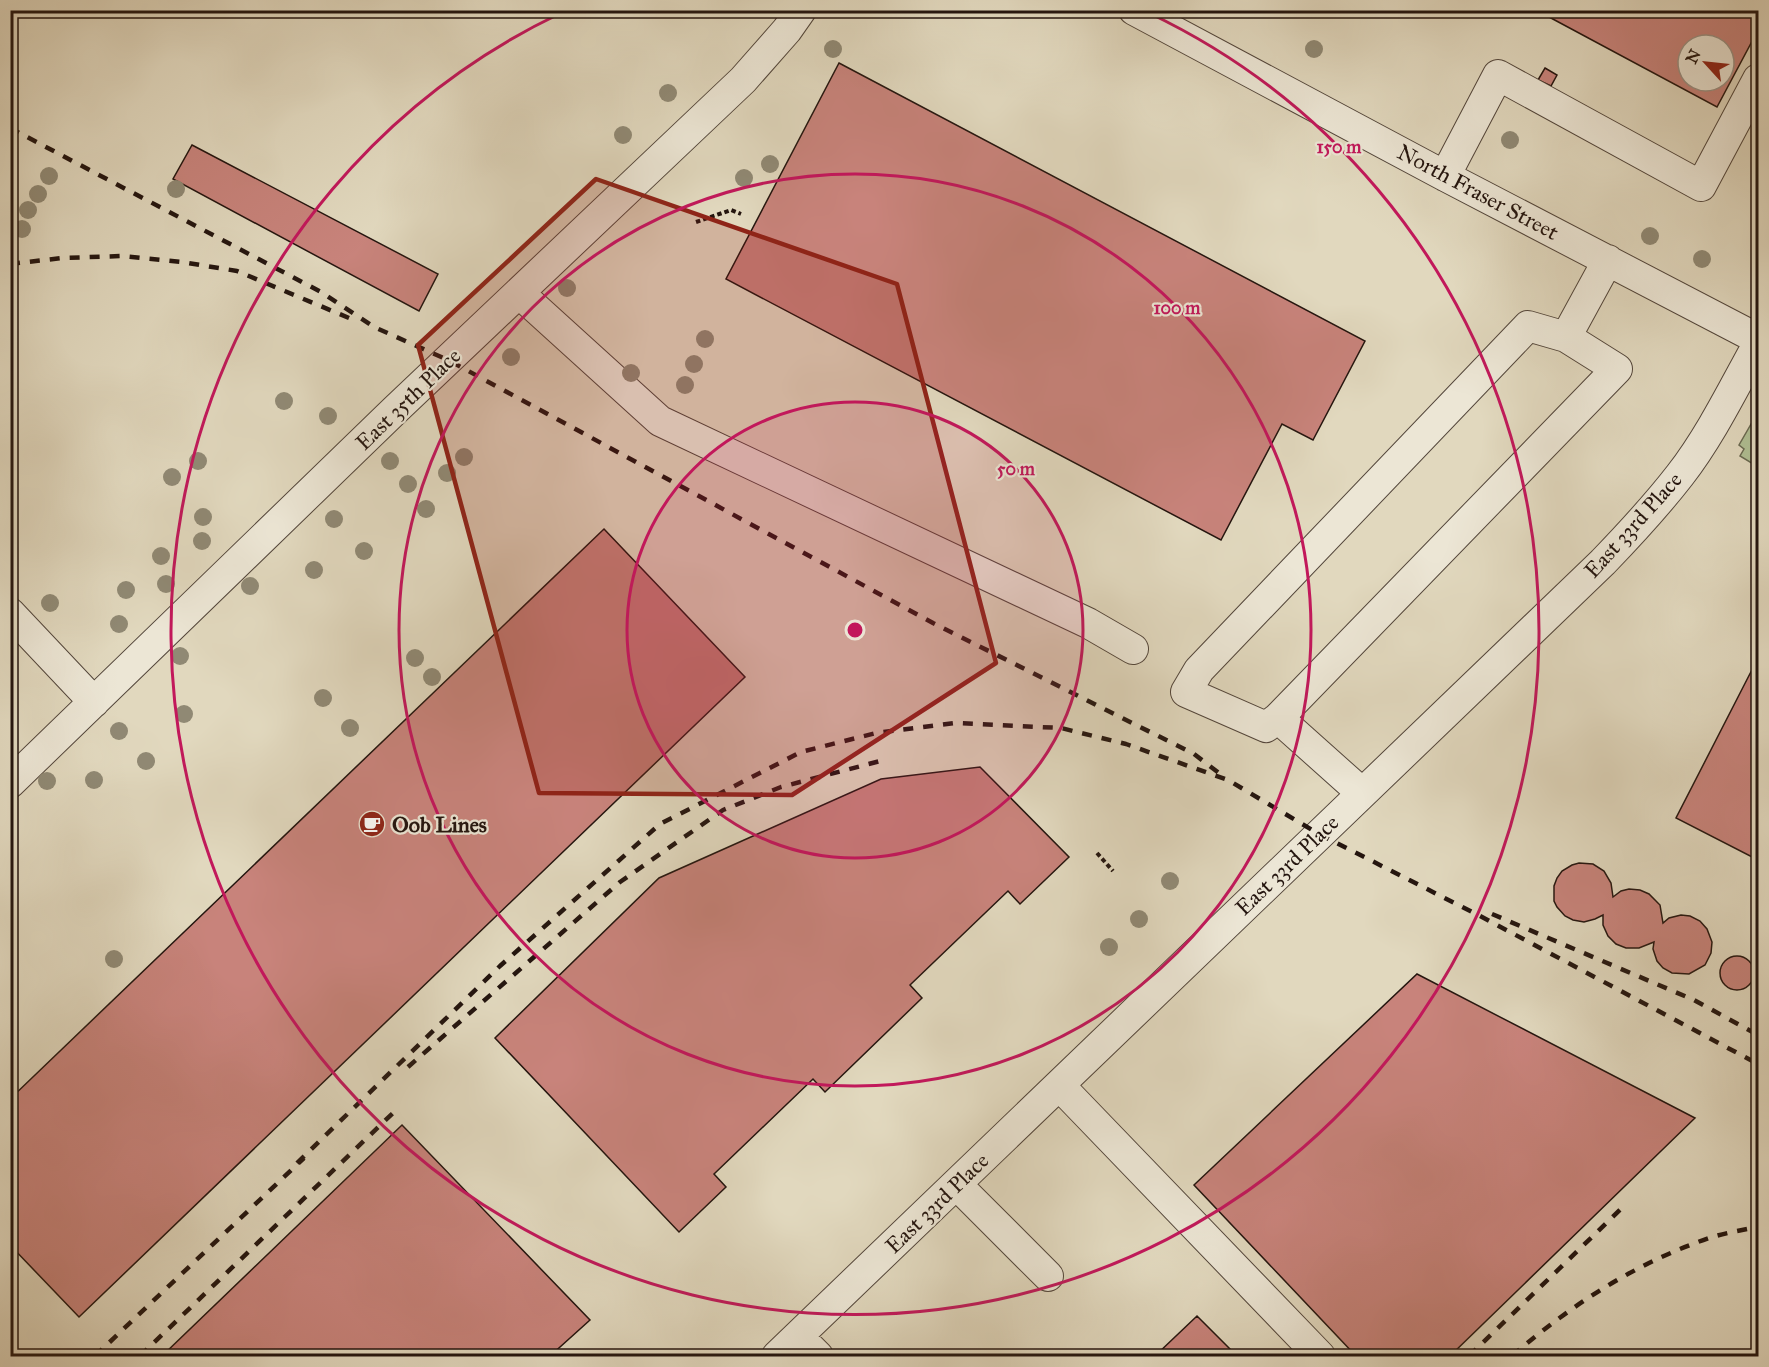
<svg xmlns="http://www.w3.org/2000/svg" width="1769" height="1367" font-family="'IM FELL Great Primer',serif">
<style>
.green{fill:#b0bf94;stroke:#6a6a52;stroke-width:1.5}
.building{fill:#c8837b;stroke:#24150f;stroke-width:1.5;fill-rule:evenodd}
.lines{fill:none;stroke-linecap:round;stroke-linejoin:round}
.minor-casing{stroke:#53463b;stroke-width:32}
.path{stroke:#24150f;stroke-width:4;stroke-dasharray:4.5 3;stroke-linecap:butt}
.minor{stroke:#ece6d5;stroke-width:30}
.rail{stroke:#24150f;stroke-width:4.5;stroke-dasharray:10 10;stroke-linecap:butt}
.tree{fill:#908974}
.marked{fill:#8f2418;fill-opacity:0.2;stroke:#8f2418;stroke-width:4.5;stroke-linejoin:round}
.ring{fill:none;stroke:#c2185b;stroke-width:3}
.labels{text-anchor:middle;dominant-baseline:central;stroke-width:4.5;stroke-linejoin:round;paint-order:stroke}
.street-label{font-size:22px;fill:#24150f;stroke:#ece6d5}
.poi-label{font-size:22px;font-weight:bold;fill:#24150f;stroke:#ece6d5;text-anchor:start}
.centre{fill:#c2185b;stroke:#ece6d5;stroke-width:3}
.ring-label{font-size:18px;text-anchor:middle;font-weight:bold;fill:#c2185b;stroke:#ece6d5;stroke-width:4.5;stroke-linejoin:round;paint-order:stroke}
</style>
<rect width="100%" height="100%" fill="#e1d8be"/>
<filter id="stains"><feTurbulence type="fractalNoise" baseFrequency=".00333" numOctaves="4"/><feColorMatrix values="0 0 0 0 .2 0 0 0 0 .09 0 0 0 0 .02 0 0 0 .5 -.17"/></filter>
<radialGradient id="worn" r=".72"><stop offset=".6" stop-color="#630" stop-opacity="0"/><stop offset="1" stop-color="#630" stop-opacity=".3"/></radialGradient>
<path class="green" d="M 1758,412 L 1758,467 L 1740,456 L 1744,449 L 1739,445 Z"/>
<path class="building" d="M 1536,10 L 1758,10 L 1758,30 L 1717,107 ZM 1688,45 L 1724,45 L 1724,81 L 1688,81 Z
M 839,63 L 1365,341 L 1313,440 L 1282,424 L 1221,540 L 726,279 Z
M 1545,68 L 1557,75 L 1551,86 L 1538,80 Z
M 192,145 L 438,274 L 419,311 L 173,179 Z
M 604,529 L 745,677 L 79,1317 L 10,1245 L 10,1099 Z
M 1758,658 L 1758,860 L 1676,818 Z
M 980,767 L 1069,857 L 1020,904 L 1008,891 L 910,985 L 922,998 L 825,1092 L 813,1079 L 714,1174 L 726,1187 L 679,1232 L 495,1038 L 659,878 L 881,779 Z
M 1579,863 L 1593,864 L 1604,871 L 1611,883 L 1613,897 L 1621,891 L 1629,889 L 1640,890 L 1649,894 L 1660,905 L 1663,923 L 1669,918 L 1681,915 L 1690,916 L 1700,921 L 1707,929 L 1712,942 L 1711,953 L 1705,965 L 1689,974 L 1672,973 L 1663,968 L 1657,961 L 1653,949 L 1654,942 L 1639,948 L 1626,948 L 1616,944 L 1608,936 L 1603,925 L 1603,915 L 1595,919 L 1584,922 L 1573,920 L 1565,916 L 1557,907 L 1554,901 L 1554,886 L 1557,878 L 1562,871 L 1572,865 Z
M1720 973a17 17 0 1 1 34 0a17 17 0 1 1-34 0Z
M 1417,974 L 1695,1118 L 1450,1356 L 1356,1356 L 1194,1185 Z
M 402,1125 L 590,1320 L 550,1356 L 531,1356 L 528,1354 L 525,1356 L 162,1356 Z
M 1197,1316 L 1237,1356 L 1155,1356 Z"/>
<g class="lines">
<g class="minor-casing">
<path id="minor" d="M 1134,10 L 1445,176 L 1758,339
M 1445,176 L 1498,75 L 1701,186 L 1758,79
M 519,293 L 660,421 L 1088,623 L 1133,649
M 10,613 L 94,702
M 1278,718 L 1266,727 L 1186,692 L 1199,670 L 1528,326 L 1566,337
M 10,783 L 395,410 L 743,80 L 787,30 L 801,10
M 1362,793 L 1278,718 L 1617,369 L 1566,337 L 1608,260
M 1059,1085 L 1320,1356
M 956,1184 L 1048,1276
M 798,1336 L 818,1356
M 777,1356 L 1603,562 C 1630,534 1656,506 1680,475 C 1711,435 1734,387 1758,344"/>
</g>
<path class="path" d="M 696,222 L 731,210 L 741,214
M 1097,853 L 1113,871"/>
<use href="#minor" class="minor"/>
<path class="rail" d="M 10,128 L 321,292 L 374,327 L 448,360 L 933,623 L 1194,754 L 1219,773
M 10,264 L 62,258 L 122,256 L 182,262 L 237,271 L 349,318
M 1492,914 L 1694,1000 L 1758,1035
M 408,1067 L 620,882 L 723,810 L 781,787 L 884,760
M 297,1163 L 500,966 L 660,824 L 801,752 L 876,733 L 955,723 L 1061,728 L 1126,744 L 1228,780 L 1319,834 L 1480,916 L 1758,1064
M 95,1356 L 304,1158
M 140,1356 L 394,1112
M 1469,1356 L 1625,1205
M 1512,1356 C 1571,1305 1634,1264 1709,1238 C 1725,1233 1742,1230 1758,1227"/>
</g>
<g class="tree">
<circle cx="833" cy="49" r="9"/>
<circle cx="1314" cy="49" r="9"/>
<circle cx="668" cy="93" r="9"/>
<circle cx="623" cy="135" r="9"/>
<circle cx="1510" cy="140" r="9"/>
<circle cx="770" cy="164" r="9"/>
<circle cx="49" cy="176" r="9"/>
<circle cx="744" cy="178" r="9"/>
<circle cx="176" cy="189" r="9"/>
<circle cx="38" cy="194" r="9"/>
<circle cx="28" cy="210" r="9"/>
<circle cx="22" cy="229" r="9"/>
<circle cx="1650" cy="236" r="9"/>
<circle cx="1702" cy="259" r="9"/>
<circle cx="567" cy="288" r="9"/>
<circle cx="705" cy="339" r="9"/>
<circle cx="511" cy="357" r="9"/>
<circle cx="694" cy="364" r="9"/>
<circle cx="631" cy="373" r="9"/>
<circle cx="685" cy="385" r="9"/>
<circle cx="284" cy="401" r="9"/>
<circle cx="328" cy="416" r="9"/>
<circle cx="464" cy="457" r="9"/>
<circle cx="198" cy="461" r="9"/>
<circle cx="390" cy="461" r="9"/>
<circle cx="447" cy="473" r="9"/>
<circle cx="172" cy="477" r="9"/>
<circle cx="408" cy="484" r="9"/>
<circle cx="426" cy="509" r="9"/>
<circle cx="203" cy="517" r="9"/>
<circle cx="334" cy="519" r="9"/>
<circle cx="202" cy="541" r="9"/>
<circle cx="364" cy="551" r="9"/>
<circle cx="161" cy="556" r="9"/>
<circle cx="314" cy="570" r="9"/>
<circle cx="166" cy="584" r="9"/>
<circle cx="250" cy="586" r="9"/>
<circle cx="126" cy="590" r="9"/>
<circle cx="50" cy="603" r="9"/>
<circle cx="119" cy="624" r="9"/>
<circle cx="180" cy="656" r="9"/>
<circle cx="415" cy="658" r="9"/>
<circle cx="432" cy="677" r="9"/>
<circle cx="323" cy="698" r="9"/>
<circle cx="184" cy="714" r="9"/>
<circle cx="350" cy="728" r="9"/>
<circle cx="119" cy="731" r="9"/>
<circle cx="146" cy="761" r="9"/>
<circle cx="94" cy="780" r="9"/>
<circle cx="47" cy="781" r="9"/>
<circle cx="1170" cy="881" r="9"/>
<circle cx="1139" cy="919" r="9"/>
<circle cx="1109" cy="947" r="9"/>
<circle cx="114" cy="959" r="9"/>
</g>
<path class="marked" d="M 596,179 L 897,284 L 996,663 L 792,795 L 539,793 L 418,345 Z"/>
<circle cx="855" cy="630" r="228" fill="#c2185b" fill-opacity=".12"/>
<g class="ring">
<circle cx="855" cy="630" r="228"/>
<circle cx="855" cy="630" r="456"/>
<path d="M1149 13A684 684 0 1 1 561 13"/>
</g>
<defs>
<g id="cafe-disc" transform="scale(1.35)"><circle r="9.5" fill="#8f2418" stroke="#ece6d5"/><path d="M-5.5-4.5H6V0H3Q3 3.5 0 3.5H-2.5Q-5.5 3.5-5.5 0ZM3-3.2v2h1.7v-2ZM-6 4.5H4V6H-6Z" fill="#fff"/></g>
</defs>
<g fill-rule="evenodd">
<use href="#cafe-disc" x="372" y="824"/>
</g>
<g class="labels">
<g class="street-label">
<text transform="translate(1478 192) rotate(28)">North Fraser Street</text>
<text transform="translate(408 399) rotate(-44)">East 35th Place</text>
<text transform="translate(1633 525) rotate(-48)">East 33rd Place</text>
<text transform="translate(1287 865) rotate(-44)">East 33rd Place</text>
<text transform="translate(937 1203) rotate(-44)">East 33rd Place</text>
</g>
<g class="poi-label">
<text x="392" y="824">Oob Lines</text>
</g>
</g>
<circle cx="855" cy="630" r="9" class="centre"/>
<g class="ring-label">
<text x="1339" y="153">150 m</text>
<text x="1177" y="314">100 m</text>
<text x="1016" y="475">50 m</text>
</g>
<rect width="1769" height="1367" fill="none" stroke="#e1d8be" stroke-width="36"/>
<rect x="12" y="12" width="1745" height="1343" fill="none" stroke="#24150f" stroke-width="3"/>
<rect x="18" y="18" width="1733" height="1331" fill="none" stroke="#24150f" stroke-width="1.5"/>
<g transform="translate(1706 63) rotate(297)"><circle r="28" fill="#ece6d5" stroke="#9c9286" stroke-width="1.5"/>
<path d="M0-4.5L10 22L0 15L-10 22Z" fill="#8f2418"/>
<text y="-9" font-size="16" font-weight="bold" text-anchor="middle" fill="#24150f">N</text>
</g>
<rect width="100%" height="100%" filter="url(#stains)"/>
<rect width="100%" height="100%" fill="url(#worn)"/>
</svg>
